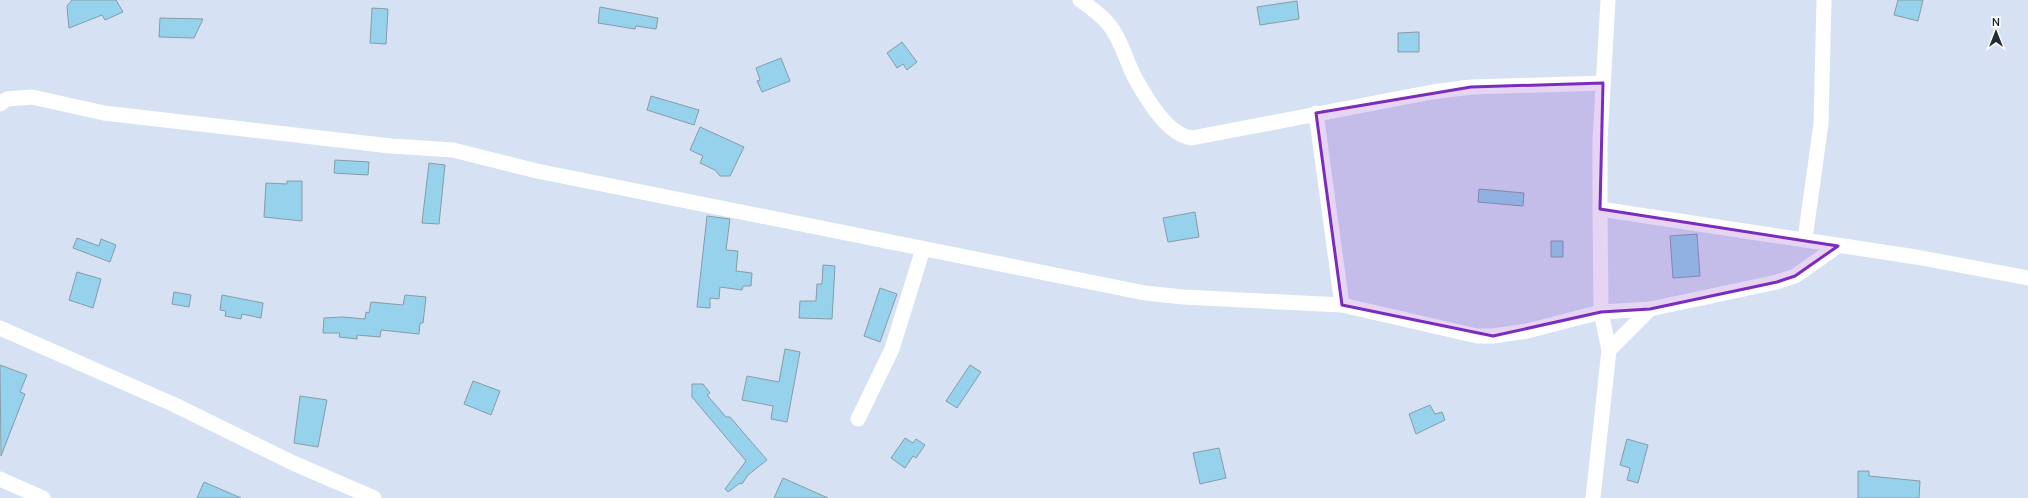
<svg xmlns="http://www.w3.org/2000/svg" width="2028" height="498" font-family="Manrope,sans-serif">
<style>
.building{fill:#97d2ed;stroke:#869ca6}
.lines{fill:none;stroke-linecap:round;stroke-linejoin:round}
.minor{stroke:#fff;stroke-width:15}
.marked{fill:#7b2cbf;fill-opacity:0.2;stroke:#7b2cbf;stroke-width:3;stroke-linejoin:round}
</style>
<rect width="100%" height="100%" fill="#d6e1f4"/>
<path class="building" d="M 72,0 L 116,0 L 123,12 L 105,20 L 102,15 L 69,28 L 67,6 Z
M 1898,0 L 1923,0 L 1918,21 L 1894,15 Z
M 1297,1 L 1299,19 L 1260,25 L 1257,7 Z
M 600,7 L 658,18 L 656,29 L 636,26 L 635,29 L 598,23 Z
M 372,8 L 388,9 L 386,44 L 370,43 Z
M 160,18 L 203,19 L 194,38 L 159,37 Z
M 1419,32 L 1419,52 L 1398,52 L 1398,33 Z
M 902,42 L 917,62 L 907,70 L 903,64 L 897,68 L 887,53 Z
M 781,58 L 790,81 L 762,92 L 757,81 L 760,80 L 756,68 Z
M 651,96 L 699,110 L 694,125 L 647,110 Z
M 700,127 L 744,147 L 730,176 L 720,176 L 715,170 L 700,163 L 703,156 L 690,150 Z
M 335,160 L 369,162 L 368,175 L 334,173 Z
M 429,163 L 445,165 L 439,224 L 422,223 Z
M 287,181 L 302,181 L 302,221 L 264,217 L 266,183 L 287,184 Z
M 1479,189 L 1524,193 L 1523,206 L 1478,202 Z
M 1195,212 L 1199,237 L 1168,242 L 1163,218 Z
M 707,216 L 730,219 L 726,250 L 738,251 L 736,271 L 752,273 L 751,286 L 743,286 L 742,290 L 720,287 L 719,299 L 710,298 L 710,308 L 697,307 Z
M 1697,234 L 1700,276 L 1673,278 L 1670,236 Z
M 77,238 L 99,246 L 101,239 L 116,245 L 110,262 L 73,248 Z
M 1551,241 L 1563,241 L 1563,257 L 1551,257 Z
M 823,265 L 835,266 L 832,319 L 799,318 L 800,301 L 816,301 L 817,284 L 822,284 Z
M 77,272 L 101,279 L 93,308 L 69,300 Z
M 880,288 L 897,294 L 880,342 L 864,336 Z
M 174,292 L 191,295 L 189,307 L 172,304 Z
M 222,295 L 263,303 L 261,318 L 242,314 L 241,319 L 225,316 L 226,311 L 220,310 Z
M 405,295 L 426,297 L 423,323 L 420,323 L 419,334 L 381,330 L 380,337 L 357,335 L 357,339 L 339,337 L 340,333 L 323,333 L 324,318 L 343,317 L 365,319 L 366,312 L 369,313 L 371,302 L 403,305 Z
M 785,349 L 800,352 L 787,422 L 771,419 L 773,406 L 742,400 L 747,376 L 779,382 Z
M 0,365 L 27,375 L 20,392 L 25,394 L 1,456 Z
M 970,365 L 981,372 L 957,408 L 946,401 Z
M 473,381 L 500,391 L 491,415 L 464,404 Z
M 692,384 L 703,384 L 710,393 L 707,395 L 726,417 L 730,417 L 767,460 L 748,475 L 742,484 L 740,483 L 728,492 L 725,489 L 746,461 L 692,397 Z
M 300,396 L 327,400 L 318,447 L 294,443 Z
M 1430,405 L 1435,414 L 1442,412 L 1445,420 L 1416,434 L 1409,414 Z
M 905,438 L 913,443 L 916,439 L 925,445 L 916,458 L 913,456 L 905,468 L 891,458 Z
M 1627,439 L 1648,445 L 1638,483 L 1627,480 L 1630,468 L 1620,465 Z
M 1219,448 L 1226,478 L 1200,484 L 1193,453 Z
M 1858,471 L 1869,471 L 1869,476 L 1920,481 L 1919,498 L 1858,498 Z
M 783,478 L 828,498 L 774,498 Z
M 204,482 L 241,498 L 197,498 Z"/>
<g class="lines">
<path class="minor" d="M 1080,0 C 1090,7 1103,16 1110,26 C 1122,41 1126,61 1135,78 C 1147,99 1167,135 1192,138 L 1432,92 L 1471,87 L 1603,83
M 0,104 L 7,99 L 32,97 L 104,113 L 391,146 L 453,150 L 537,171 L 1145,293 L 1183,297 L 1342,305 L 1477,336 L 1493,336 L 1527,331 L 1601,312 L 1650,309 L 1777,282 L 1795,276 L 1838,246
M 1316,113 L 1342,305
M 1600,209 L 1916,257 L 2028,278
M 1805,239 L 1821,124 L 1824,0
M 0,328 L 175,405 L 293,463 L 374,498
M 1609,350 L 1650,309
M 858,419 L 892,349 L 923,249
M 0,479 L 43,498
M 1593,498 L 1609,350 L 1601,312 L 1600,209 L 1600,141 L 1608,0"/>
</g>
<path class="marked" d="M 1603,83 L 1600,209 L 1838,246 L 1795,276 L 1777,282 L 1650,309 L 1601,312 L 1493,336 L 1342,305 L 1316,113 L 1471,87 Z"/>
<g transform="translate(1996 32)" stroke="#ffffff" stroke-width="3" paint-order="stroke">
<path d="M0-3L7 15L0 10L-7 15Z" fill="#262a31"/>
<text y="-6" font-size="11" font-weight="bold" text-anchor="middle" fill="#262a31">N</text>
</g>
</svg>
